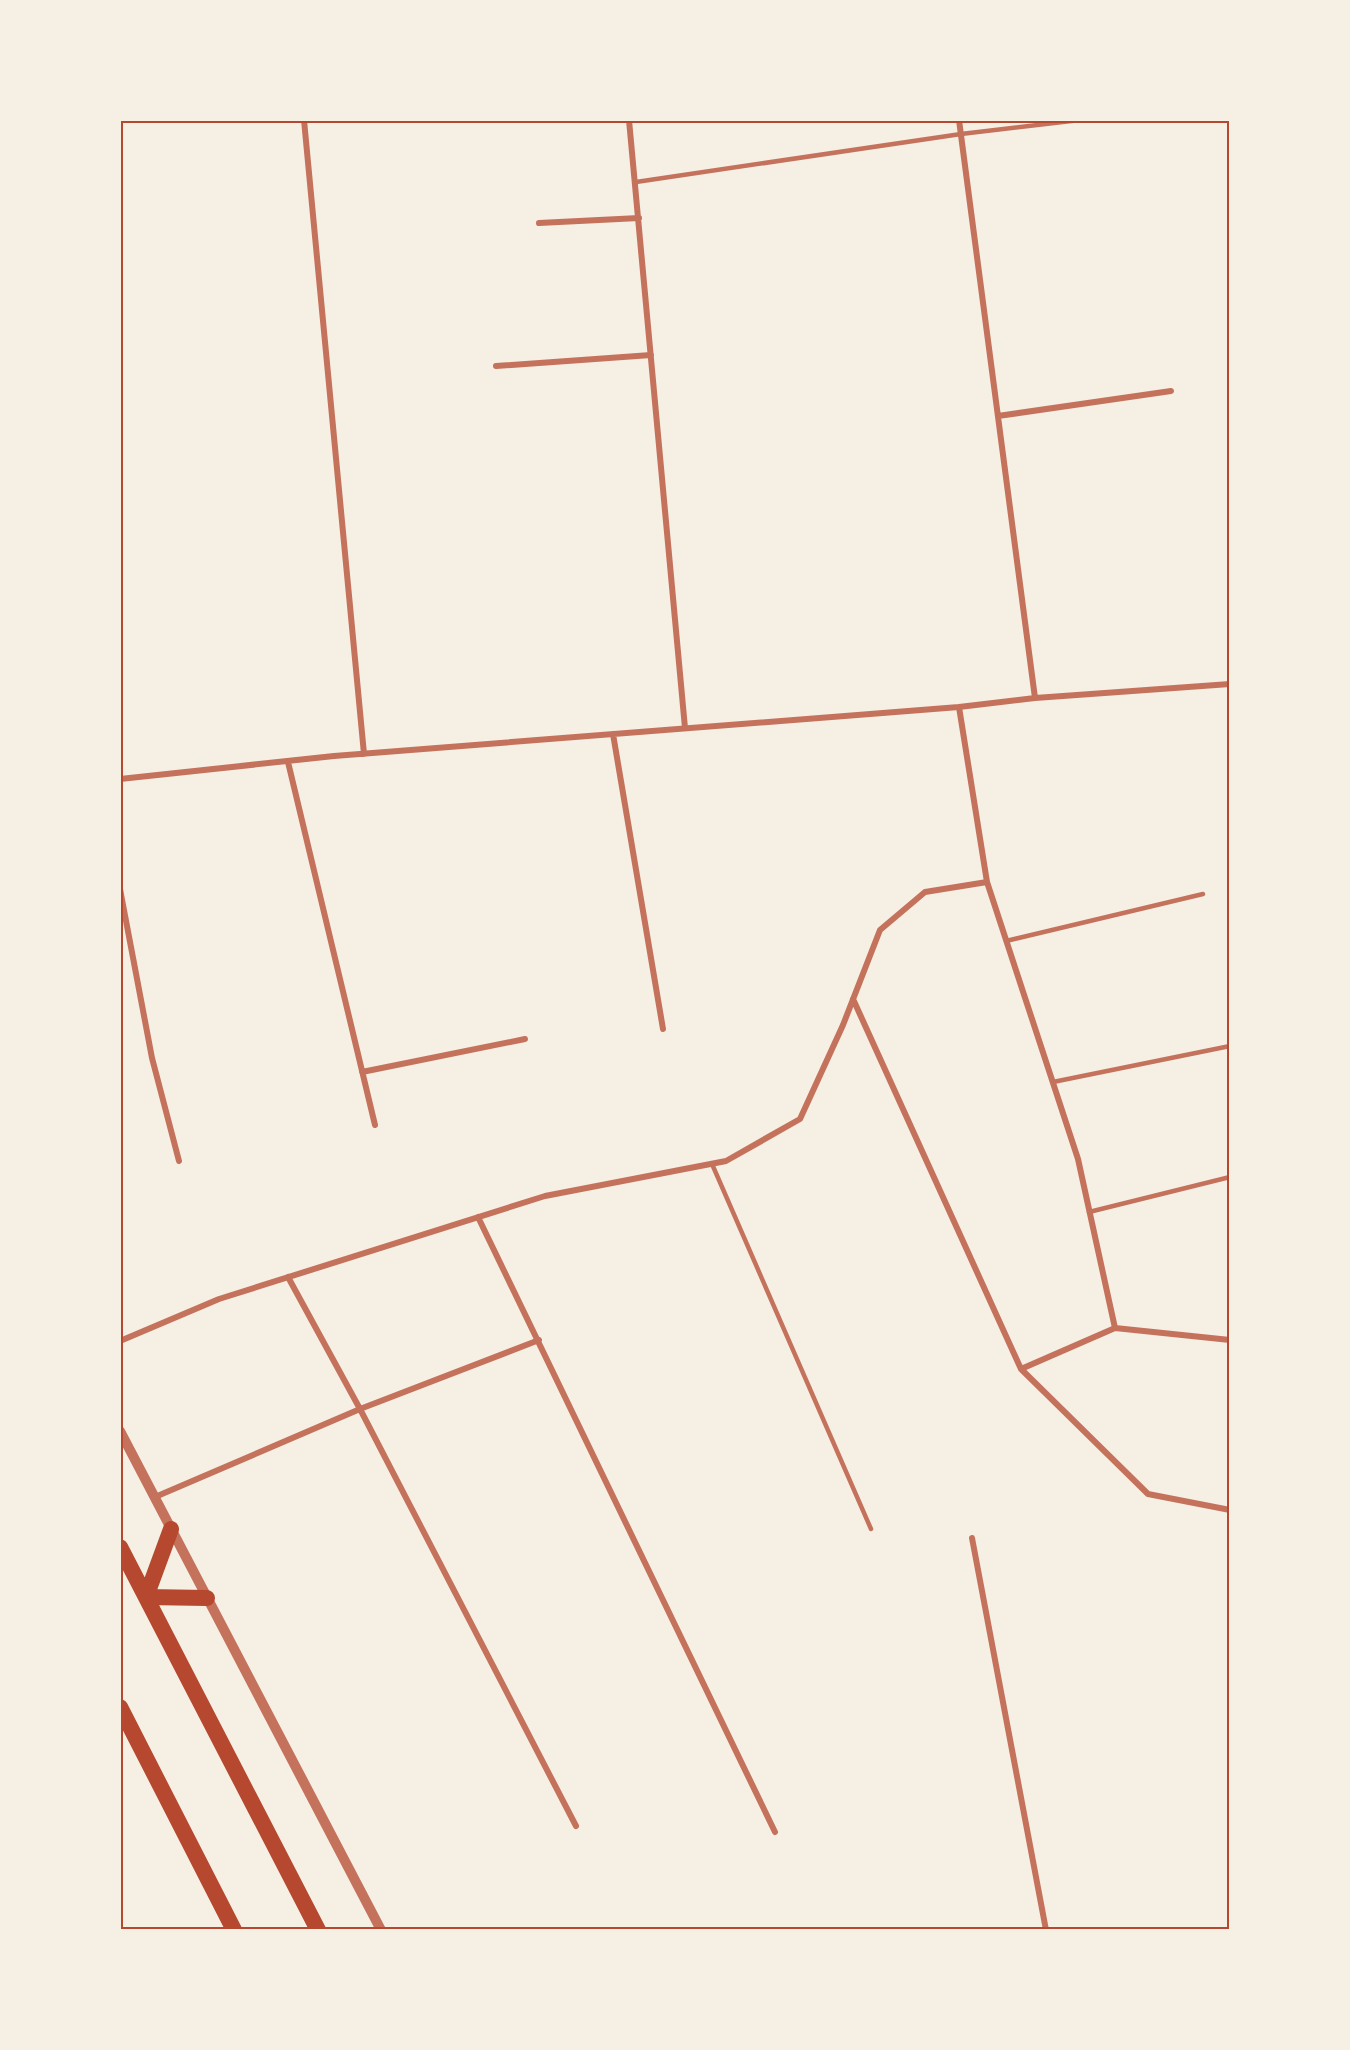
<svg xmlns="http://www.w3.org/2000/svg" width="1350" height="2050" font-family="Rubik,sans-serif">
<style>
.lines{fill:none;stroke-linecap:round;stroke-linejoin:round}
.service{stroke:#c5725c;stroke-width:4.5}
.minor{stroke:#c5725c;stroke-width:6}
.tertiary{stroke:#c5725c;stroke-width:10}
.trunk{stroke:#b5482f;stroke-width:16}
.neatline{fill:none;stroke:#b5482f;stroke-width:2}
</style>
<rect width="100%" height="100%" fill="#f6efe4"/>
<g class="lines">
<path class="service" d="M 636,182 L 961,134 L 1080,120
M 1006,941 L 1203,894
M 1053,1082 L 1230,1046
M 712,1164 L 871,1529
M 1089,1212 L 1230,1177"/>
<path class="minor" d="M 304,120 L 364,754
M 629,120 L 685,728
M 959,120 L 1035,698
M 539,223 L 639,218
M 496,366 L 651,355
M 998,416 L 1171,391
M 959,707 L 987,882 L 1078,1159 L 1115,1328 L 1230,1340
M 613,734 L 663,1029
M 288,762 L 375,1125
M 120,779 L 334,756 L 959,707 L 1035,698 L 1230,684
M 120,889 L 152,1058 L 179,1161
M 853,999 L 1021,1369 L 1148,1494 L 1230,1510
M 362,1072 L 525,1039
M 478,1217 L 775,1832
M 288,1277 L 360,1409 L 576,1826
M 120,1341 L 219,1299 L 545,1196 L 726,1161 L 800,1119 L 843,1025 L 880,930 L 925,892 L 987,882
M 1021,1369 L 1115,1328
M 155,1497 L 360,1409 L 539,1340
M 972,1538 L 1046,1930"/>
<path class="tertiary" d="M 120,1431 L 381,1930"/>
<path class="trunk" d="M 171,1529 L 146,1597 L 207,1598
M 120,1547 L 318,1930
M 120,1707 L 234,1930"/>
</g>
<rect width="1350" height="2050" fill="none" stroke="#f6efe4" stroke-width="243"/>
<rect x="122" y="122" width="1106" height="1806" class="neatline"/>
</svg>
